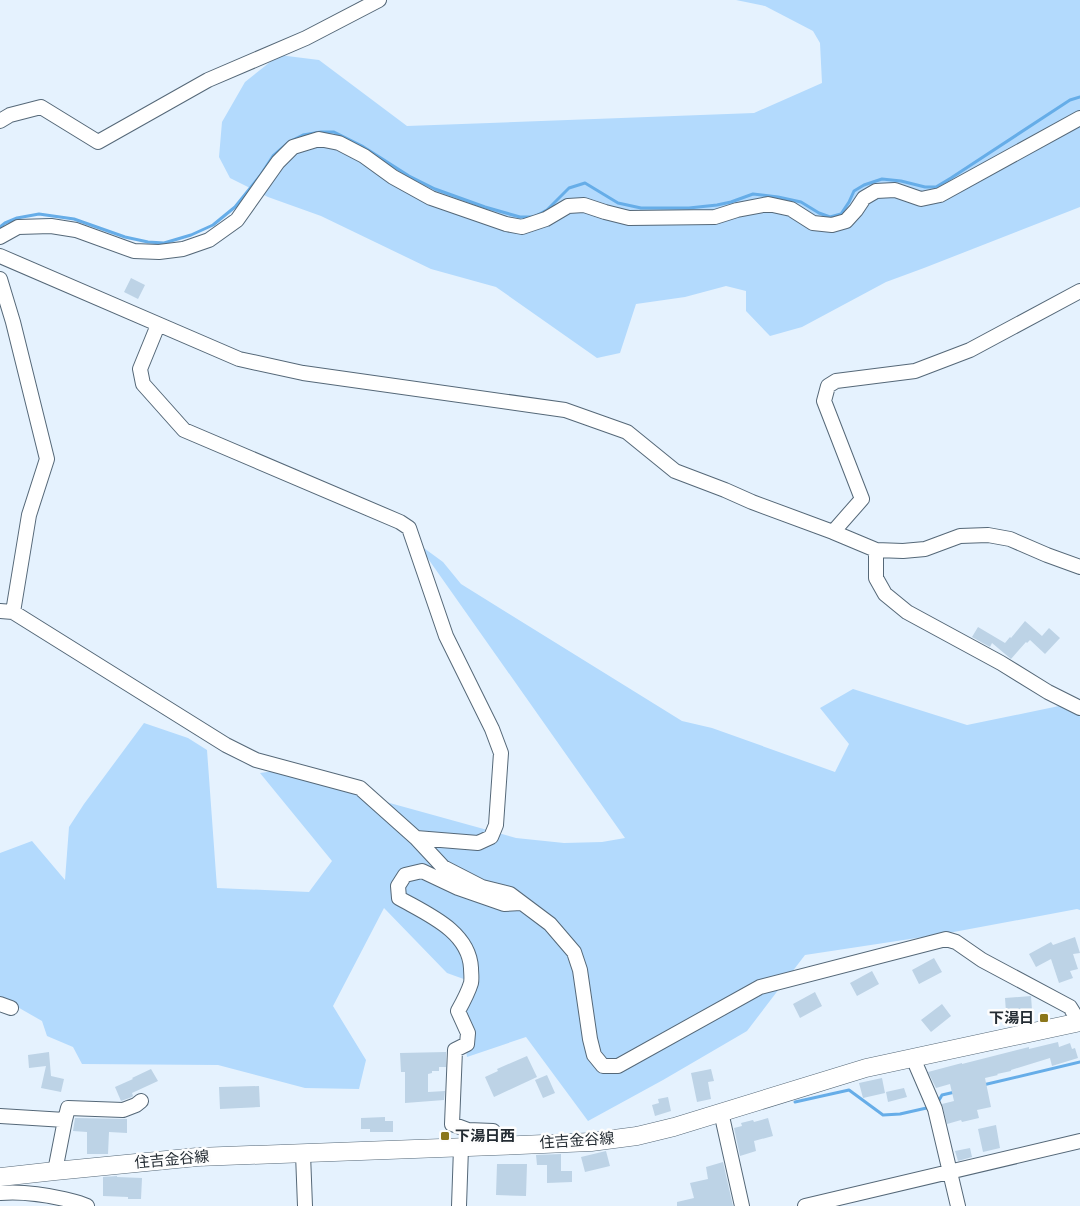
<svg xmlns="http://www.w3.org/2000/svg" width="1080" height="1206" font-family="'Source Sans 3','Noto Sans JP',sans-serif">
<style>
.green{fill:#b3dafd}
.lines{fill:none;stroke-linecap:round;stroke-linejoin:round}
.stream{stroke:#66ade8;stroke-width:3}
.building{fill:#bdd3e6}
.minor-casing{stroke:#556878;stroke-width:16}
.major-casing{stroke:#556878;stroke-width:19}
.minor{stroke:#fff;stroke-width:14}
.major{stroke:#fff;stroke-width:18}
.poi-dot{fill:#8b761a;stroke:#fdfdfd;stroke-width:2}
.labels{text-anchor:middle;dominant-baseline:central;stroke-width:5;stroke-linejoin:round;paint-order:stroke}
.poi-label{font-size:15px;font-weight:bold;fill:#242c33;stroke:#fdfdfd;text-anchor:end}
.street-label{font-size:15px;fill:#242c33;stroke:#fdfdfd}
</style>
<rect width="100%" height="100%" fill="#e5f2fe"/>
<path class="green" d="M 736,0 L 1080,0 L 1080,207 L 924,268 L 886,282 L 802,327 L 770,336 L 746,311 L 746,291 L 726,286 L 685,297 L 636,304 L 620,353 L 597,358 L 496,287 L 431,269 L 321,216 L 268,197 L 230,178 L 219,157 L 222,122 L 245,82 L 279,55 L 319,60 L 407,126 L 754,113 L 822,83 L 820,43 L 813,31 L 765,6 Z
M 417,543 L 443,562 L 461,584 L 682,721 L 712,728 L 835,772 L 849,744 L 820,708 L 853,689 L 967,725 L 1059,706 L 1080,715 L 1080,910 L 1077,909 L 943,934 L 805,955 L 747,1031 L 663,1080 L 588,1121 L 526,1037 L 467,1057 L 461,1018 L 472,982 L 447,973 L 384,908 L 333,1006 L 366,1060 L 359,1089 L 305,1088 L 218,1065 L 82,1064 L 73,1047 L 47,1036 L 42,1021 L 0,997 L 0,853 L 32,841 L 65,880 L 69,827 L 84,804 L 144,723 L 188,738 L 207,750 L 217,888 L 309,892 L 332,861 L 260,773 L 274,771 L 516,838 L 564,843 L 602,842 L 625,838 Z"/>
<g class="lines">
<path class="stream" d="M 293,140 L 303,135 L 321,132 L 334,132 L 362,146 L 409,176 L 435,189 L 485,207 L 520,217 L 534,217 L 547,210 L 569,188 L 585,183 L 618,203 L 641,208 L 689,208 L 717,205 L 731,202 L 753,194 L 778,197 L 801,202 L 819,213 L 830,217 L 841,214 L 849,202 L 854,191 L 864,185 L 882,179 L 901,181 L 925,187 L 936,187 L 951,178 L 1070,100 L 1080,97
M 0,227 L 5,223 L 17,218 L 39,214 L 74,219 L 125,237 L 148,242 L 164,243 L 191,235 L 213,225 L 235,207 L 260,176 L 273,156 L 288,143
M 983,1085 L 1080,1062
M 795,1102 L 849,1090 L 883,1115 L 900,1114 L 931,1107
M 936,1103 L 938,1102 L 942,1095 L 955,1092"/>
</g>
<path class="building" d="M 131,278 L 145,285 L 138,299 L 124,292 Z
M 1025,621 L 1042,636 L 1049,628 L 1060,638 L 1045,654 L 1030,640 L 1027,643 L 1026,642 L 1011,659 L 992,643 L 990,647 L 972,637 L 978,627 L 1005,643 L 1010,637 L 1011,638 Z
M 1075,937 L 1080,953 L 1073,954 L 1078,969 L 1070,971 L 1073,978 L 1059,983 L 1051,959 L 1036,967 L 1029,954 L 1051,942 L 1053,945 Z
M 934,958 L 942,972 L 919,984 L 912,970 Z
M 872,971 L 879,984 L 857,996 L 850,983 Z
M 815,992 L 822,1006 L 800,1018 L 793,1004 Z
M 1031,996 L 1032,1010 L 1006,1012 L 1005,998 Z
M 942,1004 L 951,1016 L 931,1032 L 921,1020 Z
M 1058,1042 L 1059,1047 L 1070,1043 L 1072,1049 L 1075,1048 L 1078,1058 L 1052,1066 L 1050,1058 L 1011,1070 L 1011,1071 L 997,1074 L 998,1075 L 985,1078 L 991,1107 L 977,1110 L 979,1118 L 962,1122 L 961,1120 L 947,1124 L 942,1104 L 954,1101 L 950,1084 L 936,1088 L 928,1072 L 962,1063 L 962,1064 L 1029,1047 L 1029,1049 Z
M 49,1052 L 51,1076 L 64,1079 L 61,1092 L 41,1088 L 46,1066 L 29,1068 L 28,1055 Z
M 446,1052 L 446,1067 L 439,1067 L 439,1071 L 432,1071 L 432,1073 L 428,1074 L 428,1092 L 445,1091 L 444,1100 L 405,1103 L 405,1072 L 401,1072 L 400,1053 Z
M 527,1056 L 537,1077 L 494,1097 L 485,1077 L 498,1071 L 497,1069 Z
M 151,1069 L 158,1081 L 132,1093 L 133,1096 L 132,1097 L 121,1101 L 115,1087 L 133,1079 L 132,1078 Z
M 711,1069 L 714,1081 L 708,1082 L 711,1099 L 697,1102 L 691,1073 Z
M 547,1075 L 555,1093 L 543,1098 L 535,1080 Z
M 882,1078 L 885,1093 L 863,1098 L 859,1083 Z
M 259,1086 L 260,1107 L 220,1109 L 219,1087 Z
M 904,1088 L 907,1097 L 888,1102 L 886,1092 Z
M 668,1097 L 671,1111 L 655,1116 L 652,1105 L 659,1103 L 658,1099 Z
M 385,1117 L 385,1121 L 393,1121 L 393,1132 L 370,1132 L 370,1129 L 361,1129 L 361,1118 Z
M 75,1118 L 127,1119 L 127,1133 L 109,1132 L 108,1154 L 87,1154 L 87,1132 L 73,1131 Z
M 768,1118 L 773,1136 L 754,1141 L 756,1151 L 740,1156 L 734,1128 L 742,1126 L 741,1123 L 753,1120 L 754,1122 Z
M 996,1125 L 1000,1148 L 983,1152 L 978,1129 Z
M 970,1148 L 972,1157 L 958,1161 L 955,1151 Z
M 606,1151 L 610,1166 L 585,1172 L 581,1157 Z
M 561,1154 L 561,1171 L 572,1171 L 572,1182 L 547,1183 L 547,1165 L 537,1165 L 536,1155 Z
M 723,1162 L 733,1206 L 677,1206 L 677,1202 L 694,1198 L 690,1183 L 708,1179 L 706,1167 Z
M 497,1164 L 527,1164 L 526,1196 L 496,1195 Z
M 117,1176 L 117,1177 L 142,1178 L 141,1199 L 128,1199 L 128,1197 L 103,1196 L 103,1177 Z"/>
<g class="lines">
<g class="minor-casing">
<path id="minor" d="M 0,121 L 10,115 L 41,107 L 98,142 L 208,80 L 306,38 L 379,0
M 0,237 L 18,227 L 51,226 L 76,230 L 134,251 L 159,252 L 183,249 L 209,240 L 237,220 L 278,162 L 293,147 L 319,139 L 339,143 L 364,156 L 393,177 L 431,198 L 506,224 L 522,227 L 546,219 L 568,206 L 584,205 L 605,212 L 629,218 L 715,217 L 737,210 L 768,204 L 791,209 L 813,223 L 832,225 L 846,221 L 856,210 L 864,198 L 876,191 L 895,190 L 921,199 L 940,195 L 1080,118
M 0,256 L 239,359 L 303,373 L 565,410 L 627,432 L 675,471 L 725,490 L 752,502 L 833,532 L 876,550 L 903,551 L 925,549 L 960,536 L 988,535 L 1010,539 L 1047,555 L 1080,567
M 0,279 L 13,322 L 47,459 L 29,515 L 13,612
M 158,325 L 140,369 L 143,384 L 184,430 L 400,522 L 409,528 L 446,636 L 492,729 L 501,753 L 496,825 L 491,837 L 478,843 L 416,838
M 833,532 L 862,499 L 824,401 L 828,386 L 836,381 L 915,371 L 970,350 L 1080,291
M 876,550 L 876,578 L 885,594 L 907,612 L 1001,663 L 1048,692 L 1080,708
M 0,611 L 13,612 L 226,745 L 256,760 L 360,788 L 416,838 L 443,867 L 482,887 L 510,894 L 550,924 L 574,952 L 580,970 L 590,1039 L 594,1055 L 603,1066 L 618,1066 L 760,987 L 946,939 L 956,942 L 982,960 L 1070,1007 L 1079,1022
M 0,1004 L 11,1008
M 913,1058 L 935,1109 L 958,1206
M 721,1112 L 742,1206
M 0,1116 L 65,1120 L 55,1171
M 65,1120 L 68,1108 L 123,1110 L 136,1105 L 141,1101
M 495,1146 L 493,1131 L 468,1130 L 452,1124 L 455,1050 L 467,1044 L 468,1033 L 458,1011 C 463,1002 468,993 471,983 C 472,978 471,973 471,968 C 469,931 427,914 399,898 L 398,886 L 405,875 L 422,871 L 458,888 L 504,904 L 521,903
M 303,1154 L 305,1206
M 0,1193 C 22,1191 42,1194 64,1199 C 72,1201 79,1202 87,1206
M 459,1206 L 461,1148
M 805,1206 L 1080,1141"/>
</g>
<g class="major-casing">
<path id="major" d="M 0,1177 L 55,1171 L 197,1157 L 495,1146 L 591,1142 L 637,1136 L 674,1127 L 866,1068 L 1080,1022"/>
</g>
<use href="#minor" class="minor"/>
<use href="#major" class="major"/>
</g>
<g class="poi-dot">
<rect x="1039" y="1013" width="10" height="10" rx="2.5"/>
<rect x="440" y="1131" width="10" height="10" rx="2.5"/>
</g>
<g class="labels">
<g class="poi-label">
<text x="1034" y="1018">下湯日</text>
<text x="455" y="1136" text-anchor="start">下湯日西</text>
</g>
<g class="street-label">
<text transform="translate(577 1141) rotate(-4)">住吉金谷線</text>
<text transform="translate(172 1160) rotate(-5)">住吉金谷線</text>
</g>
</g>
</svg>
